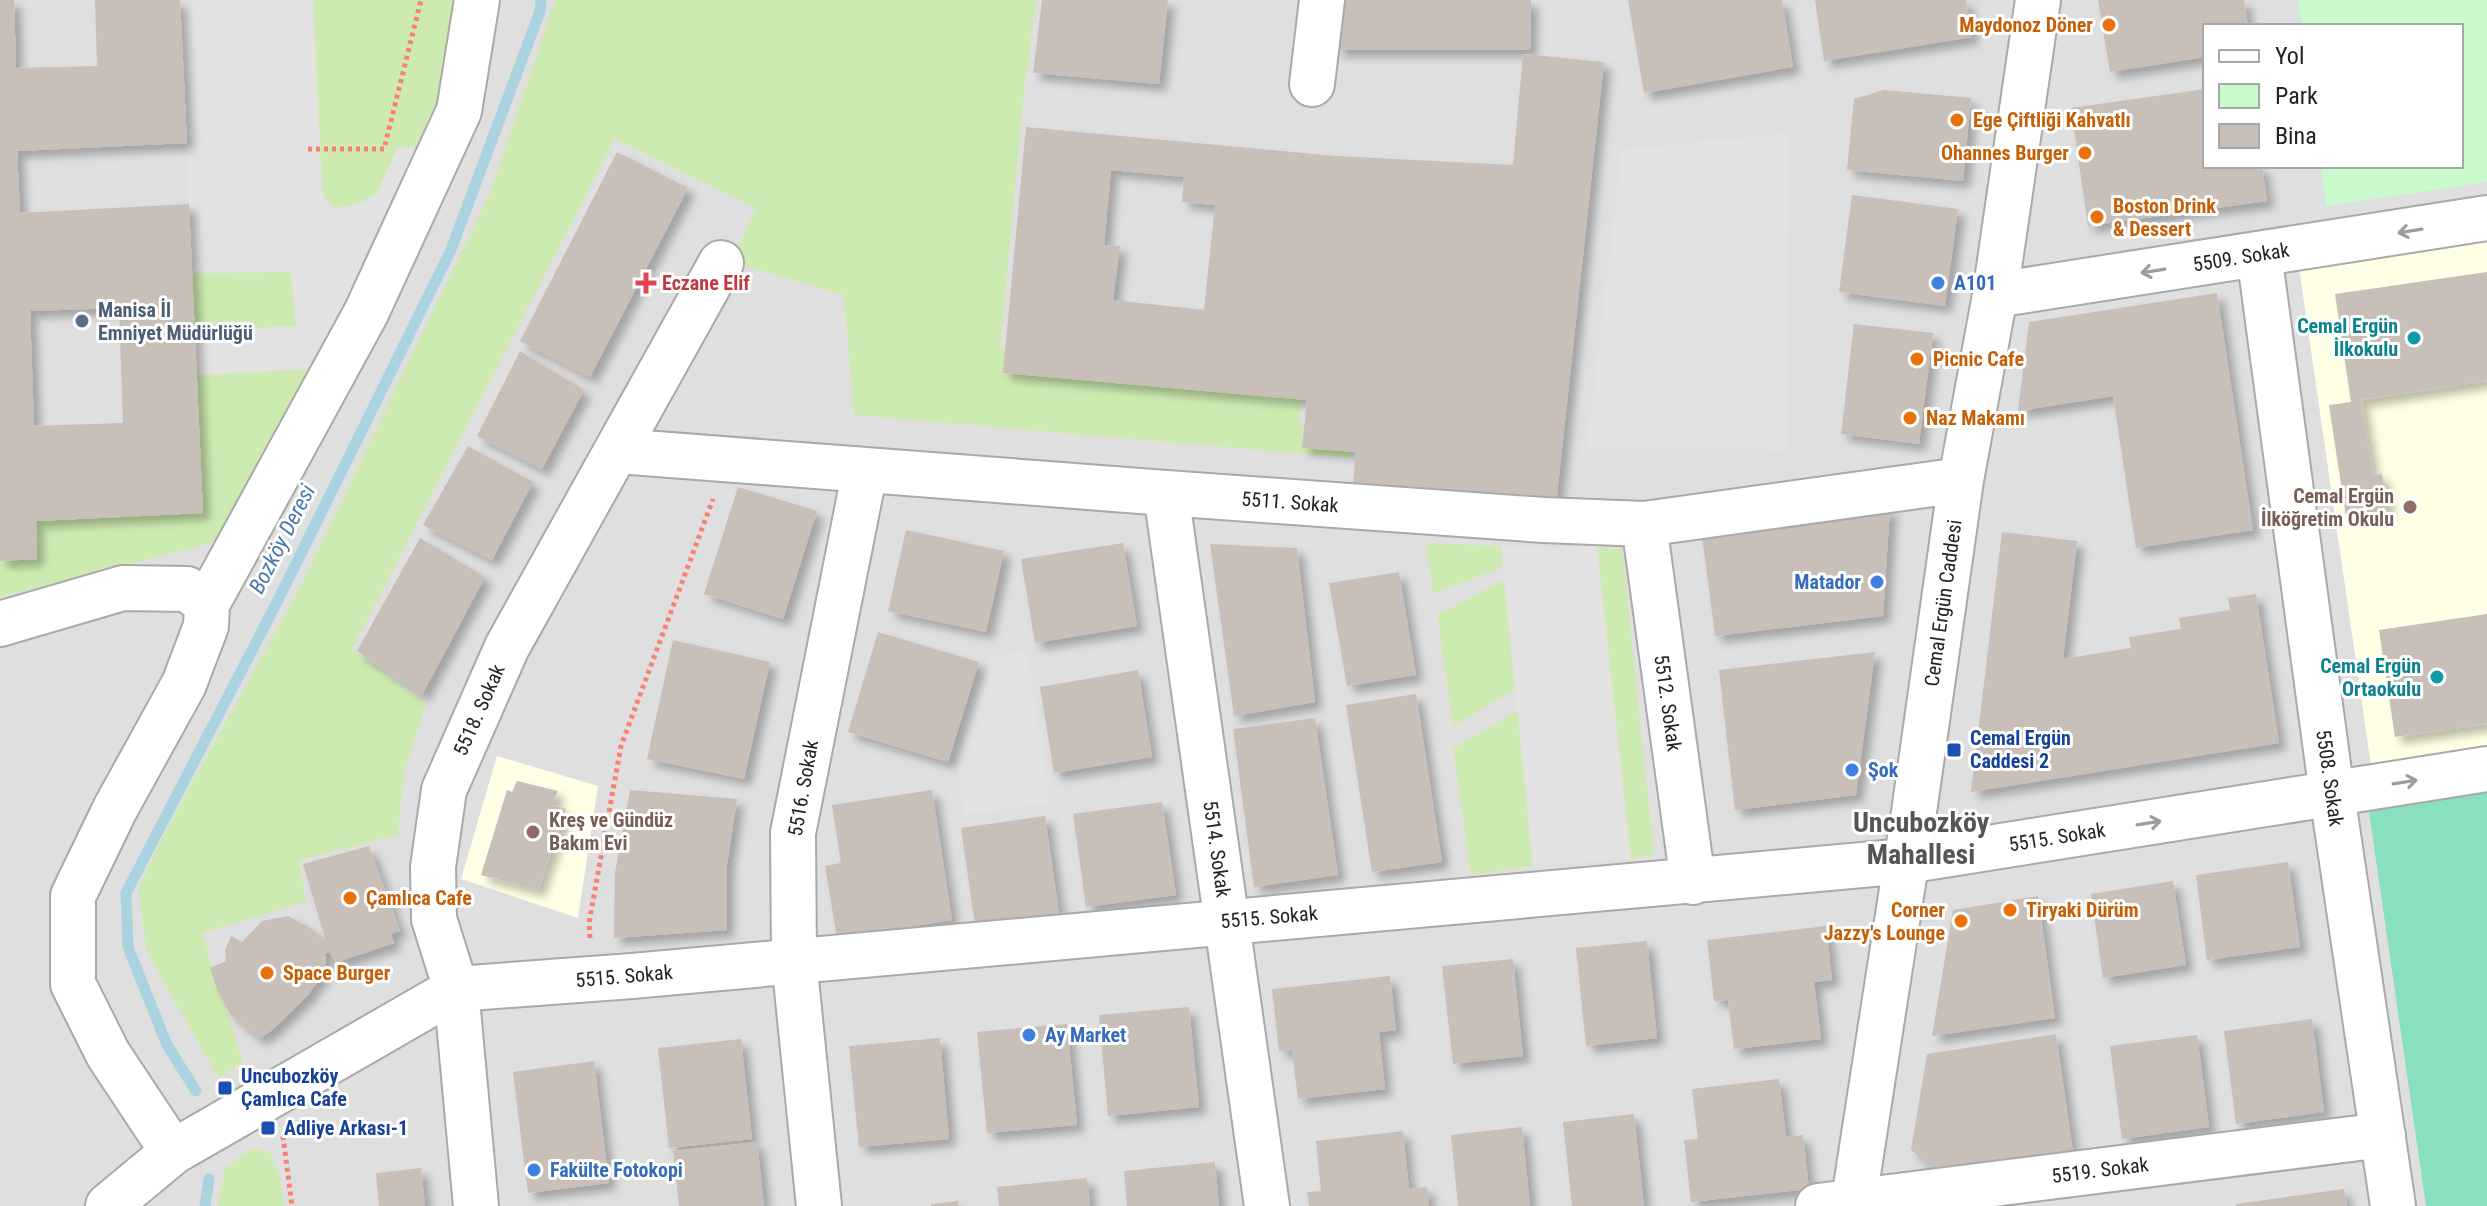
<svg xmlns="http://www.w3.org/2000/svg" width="2487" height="1206" font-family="'Roboto Condensed',sans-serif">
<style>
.residential{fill:#e0dfdf;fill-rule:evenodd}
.education{fill:#ffffe5}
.grass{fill:#cdebb0}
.park{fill:#c8facc}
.pitch{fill:#88e0be}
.parking{fill:#e2e2e2}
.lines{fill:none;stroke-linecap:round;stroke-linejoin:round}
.stream{stroke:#aad3df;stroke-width:11}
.building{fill:#c7bfb8;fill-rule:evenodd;filter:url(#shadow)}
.minor-casing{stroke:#a9a9a9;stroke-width:48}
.path{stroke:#fa8072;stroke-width:5;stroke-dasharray:4 4;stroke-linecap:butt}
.minor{stroke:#fff;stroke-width:44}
.oneway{stroke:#9c9c9c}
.food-dot{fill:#e8710a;stroke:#fff;stroke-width:3}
.health-dot{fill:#e0444e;stroke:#fff;stroke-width:3}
.shop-dot{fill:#3f7fe0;stroke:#fff;stroke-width:3}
.service-dot{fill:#5c6f8a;stroke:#fff;stroke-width:3}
.culture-dot{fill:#0f9aa8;stroke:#fff;stroke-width:3}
.education-dot{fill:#8d6e63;stroke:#fff;stroke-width:3}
.transit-dot{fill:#1a4fb4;stroke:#fff;stroke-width:3}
.labels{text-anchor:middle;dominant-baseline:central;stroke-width:6;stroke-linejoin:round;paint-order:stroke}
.food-label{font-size:20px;font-weight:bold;fill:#c56008;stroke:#fff;text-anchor:start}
.street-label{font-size:20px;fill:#222;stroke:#fff}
.health-label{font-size:20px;font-weight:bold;fill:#be3a42;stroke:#fff;text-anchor:start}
.shop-label{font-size:20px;font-weight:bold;fill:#366cbe;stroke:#fff;text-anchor:start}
.service-label{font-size:20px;font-weight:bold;fill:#4e5e75;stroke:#fff;text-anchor:start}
.culture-label{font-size:20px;font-weight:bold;fill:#0d838f;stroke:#fff;text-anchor:end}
.education-label{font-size:20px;font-weight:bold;fill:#785e54;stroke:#fff;text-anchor:end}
.transit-label{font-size:20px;font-weight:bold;fill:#164399;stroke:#fff;text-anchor:start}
.water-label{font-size:22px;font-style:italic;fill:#4a7aab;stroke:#fff}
.district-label{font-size:28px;font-weight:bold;fill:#555;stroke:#fff}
</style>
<defs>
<filter id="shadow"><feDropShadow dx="7" dy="7" stdDeviation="4" flood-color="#0004"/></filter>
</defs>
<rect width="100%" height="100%" fill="#f2efe9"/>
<path class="residential" d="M 0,0 L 2487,0 L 2487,1206 L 0,1206 ZM 2205,26 L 2461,26 L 2461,166 L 2205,166 Z"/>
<path class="education" d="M 2487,239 L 2487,748 L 2371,766 L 2299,267 Z
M 497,756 L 598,786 L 578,918 L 461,879 Z"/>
<path class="grass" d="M 313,0 L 460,0 L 432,148 L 398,147 L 376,195 L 357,204 L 337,208 L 327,202 L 322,190 Z
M 555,0 L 1036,0 L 1023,102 L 1000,349 L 1304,376 L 1299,424 L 1353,428 L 1350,458 L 854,415 L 844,295 L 731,262 L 756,208 L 615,139 L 352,649 L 426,703 L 404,774 L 398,835 L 299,860 L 306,902 L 202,933 L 243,1062 L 218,1078 L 147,952 L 138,890 L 159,844 L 302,583 L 490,193 Z
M 291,272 L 296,327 L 195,331 L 192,273 Z
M 306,369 L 312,375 L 231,538 L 0,597 L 0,561 L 37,559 L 36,521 L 203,513 L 197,375 Z
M 1426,543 L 1501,546 L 1503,567 L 1433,594 Z
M 1597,548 L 1622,549 L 1654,854 L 1631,859 Z
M 1504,580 L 1515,689 L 1453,726 L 1437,615 Z
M 1518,711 L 1533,866 L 1471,875 L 1453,748 Z
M 253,1148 L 270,1153 L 281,1180 L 283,1206 L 218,1206 L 225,1168 Z"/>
<path class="park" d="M 2298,0 L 2487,0 L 2487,182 L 2326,206 L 2321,166 L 2461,166 L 2461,26 L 2302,26 Z"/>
<path class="pitch" d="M 2487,788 L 2487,1206 L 2426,1206 L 2368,805 Z"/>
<path class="parking" d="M 180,0 L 313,0 L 322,190 L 327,202 L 336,208 L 357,204 L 376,195 L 398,147 L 432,148 L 358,294 L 306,369 L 197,375 L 195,331 L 296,326 L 291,272 L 192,273 Z
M 1787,133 L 1786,450 L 1587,447 L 1622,150 Z
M 1501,546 L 1597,548 L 1631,859 L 1533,866 Z
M 1027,652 L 1050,802 L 963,815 L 957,764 L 990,657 Z"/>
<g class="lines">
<path class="stream" d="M 196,1091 L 167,1045 L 128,947 L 126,893 L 277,602 L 451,250 L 540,11 L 541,0
M 205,1206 L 209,1179"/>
</g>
<path class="building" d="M 0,0 L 14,0 L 16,68 L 97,66 L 95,0 L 180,0 L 187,143 L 17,151 L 20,213 L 189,204 L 203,513 L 36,521 L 37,559 L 0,561 ZM 119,308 L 123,423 L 34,426 L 30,311 Z
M 1042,0 L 1168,0 L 1159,84 L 1033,73 Z
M 1337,0 L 1531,0 L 1530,50 L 1336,50 Z
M 1628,0 L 1782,0 L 1793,67 L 1644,93 Z
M 1815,0 L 1966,0 L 1972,37 L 1824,61 Z
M 2098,0 L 2244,0 L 2248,26 L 2205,26 L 2205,57 L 2110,72 Z
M 1523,54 L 1604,62 L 1556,504 L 1353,483 L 1356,452 L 1302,448 L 1307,400 L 1003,373 L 1026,127 L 1335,156 L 1513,165 ZM 1111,170 L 1184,177 L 1182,202 L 1215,205 L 1204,310 L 1113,300 L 1120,246 L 1104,245 Z
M 2205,89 L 2205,166 L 2262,166 L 2267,201 L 2088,226 L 2071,108 Z
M 1884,90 L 1971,98 L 1963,181 L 1847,170 L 1854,99 Z
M 617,152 L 688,188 L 590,377 L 520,341 Z
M 1852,195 L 1958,209 L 1945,306 L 1839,292 Z
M 2487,272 L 2487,381 L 2361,400 L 2373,475 L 2382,474 L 2388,510 L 2346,517 L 2329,405 L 2351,402 L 2335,294 Z
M 2217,293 L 2253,530 L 2136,548 L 2113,396 L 2018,411 L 2029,322 Z
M 1854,324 L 1933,333 L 1919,444 L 1841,434 Z
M 520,351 L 584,390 L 542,469 L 477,436 Z
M 468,446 L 533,482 L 492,560 L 423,525 Z
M 738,487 L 817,511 L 783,619 L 704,594 Z
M 1890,507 L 1883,616 L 1715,636 L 1701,529 Z
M 906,530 L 1004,551 L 986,632 L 888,611 Z
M 2002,532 L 2077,541 L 2063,659 L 2131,648 L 2129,637 L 2181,629 L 2179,618 L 2230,610 L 2228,598 L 2256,594 L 2279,743 L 1971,792 Z
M 420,538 L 485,577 L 422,695 L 357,651 Z
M 1123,543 L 1137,626 L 1035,643 L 1021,559 Z
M 1210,544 L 1297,548 L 1315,702 L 1234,716 Z
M 1399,572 L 1416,675 L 1347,686 L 1329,583 Z
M 2487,614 L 2487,724 L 2395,737 L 2379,630 Z
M 878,632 L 979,662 L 948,762 L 848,732 Z
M 673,640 L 770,662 L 744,779 L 647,759 Z
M 1875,652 L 1856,795 L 1735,810 L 1719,670 Z
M 1138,670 L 1152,757 L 1054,773 L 1040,687 Z
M 1416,694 L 1442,862 L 1372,872 L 1346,705 Z
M 1315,718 L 1338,875 L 1254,887 L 1233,729 Z
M 517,781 L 558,791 L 552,805 L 566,809 L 538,890 L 481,875 L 507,790 L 512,792 Z
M 630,790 L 737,799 L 727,865 L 727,930 L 614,938 L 615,873 Z
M 932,790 L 952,920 L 837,938 L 825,866 L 841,863 L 832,805 Z
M 1162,802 L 1176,895 L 1086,907 L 1073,814 Z
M 1045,816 L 1059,913 L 975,925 L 961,828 Z
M 369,846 L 400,931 L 391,934 L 394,943 L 335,963 L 330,952 L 325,953 L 326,964 L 321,977 L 307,996 L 270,1032 L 259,1038 L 231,1015 L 218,992 L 210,968 L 226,961 L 225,950 L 231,936 L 242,942 L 262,921 L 288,916 L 312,929 L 322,941 L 325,938 L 303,864 Z
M 2288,862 L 2300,947 L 2207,960 L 2196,875 Z
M 2173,881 L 2186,965 L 2103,978 L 2091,894 Z
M 2038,896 L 2055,1018 L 1932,1036 L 1953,910 Z
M 1826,926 L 1832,980 L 1814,982 L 1821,1039 L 1734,1049 L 1728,1000 L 1714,1001 L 1707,940 Z
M 1647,941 L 1657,1038 L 1586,1046 L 1576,948 Z
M 1513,959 L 1523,1056 L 1453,1064 L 1442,966 Z
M 1390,976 L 1396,1030 L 1379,1032 L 1385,1089 L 1298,1099 L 1292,1050 L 1279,1051 L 1272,989 Z
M 1189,1007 L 1199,1107 L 1108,1116 L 1099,1015 Z
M 2312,1019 L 2324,1112 L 2236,1124 L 2224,1031 Z
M 1067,1024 L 1077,1125 L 987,1133 L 977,1032 Z
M 2056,1034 L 2073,1152 L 1933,1168 L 1911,1150 L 1927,1054 Z
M 2197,1035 L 2209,1127 L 2122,1139 L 2110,1046 Z
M 940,1038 L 949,1139 L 859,1147 L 849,1046 Z
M 741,1039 L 752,1139 L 669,1148 L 658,1048 Z
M 594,1061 L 609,1183 L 528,1193 L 513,1072 Z
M 1779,1079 L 1786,1137 L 1803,1135 L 1809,1189 L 1691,1202 L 1684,1140 L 1698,1139 L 1692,1089 Z
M 1634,1114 L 1644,1206 L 1572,1206 L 1563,1122 Z
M 1522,1127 L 1530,1206 L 1458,1206 L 1451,1135 Z
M 1403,1131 L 1409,1189 L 1427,1187 L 1429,1206 L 1309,1206 L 1307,1192 L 1321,1191 L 1316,1141 Z
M 757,1142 L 764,1206 L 679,1206 L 673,1151 Z
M 1215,1162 L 1219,1206 L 1127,1206 L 1124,1171 Z
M 421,1168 L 425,1206 L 379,1206 L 376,1173 Z
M 1087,1178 L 1090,1206 L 999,1206 L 997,1187 Z
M 2344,1189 L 2347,1206 L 2236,1206 L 2236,1204 Z
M 958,1201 L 958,1206 L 931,1206 L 931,1204 Z"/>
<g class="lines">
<g class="minor-casing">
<path id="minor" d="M 1312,84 L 1322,0
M 2259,254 L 2332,794 L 2393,1206
M 1995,295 L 2487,218
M 618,451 L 1166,493 L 1544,520 L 1644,524 L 1961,480
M 1166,493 L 1267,1206
M 1644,524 L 1693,882
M 207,604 L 366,313 L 459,111 L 477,0
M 0,624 L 123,588 L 187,589 L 207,604 L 206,626 L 184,684 L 115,809 L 73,896 L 73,984 L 108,1054 L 173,1152
M 108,1206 L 173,1152 L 456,989 L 632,976 L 1906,861 L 2487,769
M 476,1206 L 456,989 L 434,919 L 433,867 L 444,790 L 507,647 L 721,263
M 819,1206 L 794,960 L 793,833 L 865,470
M 1818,1206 L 2383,1135
M 1853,1206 L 1914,812 L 1961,480 L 1995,295 L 2038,0"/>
</g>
<path class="path" d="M 308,149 L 384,149 L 421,0
M 590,938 L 589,923 L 621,746 L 713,499
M 283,1136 L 292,1206"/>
<use href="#minor" class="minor"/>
</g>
<defs><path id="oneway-shaft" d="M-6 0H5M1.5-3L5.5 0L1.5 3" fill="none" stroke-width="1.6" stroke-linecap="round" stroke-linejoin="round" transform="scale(2)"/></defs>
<g class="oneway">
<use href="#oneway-shaft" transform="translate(2410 231) rotate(171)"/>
<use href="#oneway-shaft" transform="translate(2153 271) rotate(171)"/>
<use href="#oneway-shaft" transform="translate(2405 782) rotate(-9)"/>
<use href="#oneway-shaft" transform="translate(2149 823) rotate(-9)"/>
</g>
<g class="food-dot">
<circle cx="2109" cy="25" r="8"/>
<circle cx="1957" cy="120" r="8"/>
<circle cx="2085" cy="153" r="8"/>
<circle cx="2097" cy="217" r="8"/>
<circle cx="1917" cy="359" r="8"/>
<circle cx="1910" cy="418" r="8"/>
<circle cx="350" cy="898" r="8"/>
<circle cx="2010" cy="910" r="8"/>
<circle cx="1961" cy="921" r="8"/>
<circle cx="267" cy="973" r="8"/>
</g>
<path class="health-dot" d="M642 271h8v8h8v8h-8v8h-8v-8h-8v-8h8z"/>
<g class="shop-dot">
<circle cx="1938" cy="283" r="8"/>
<circle cx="1877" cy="582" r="8"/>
<circle cx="1852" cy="770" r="8"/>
<circle cx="1029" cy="1035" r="8"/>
<circle cx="534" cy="1170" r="8"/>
</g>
<circle class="service-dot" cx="82" cy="321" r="8"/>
<g class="culture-dot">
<circle cx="2414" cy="338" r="8"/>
<circle cx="2437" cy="677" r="8"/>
</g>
<g class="education-dot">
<circle cx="2410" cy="507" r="8"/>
<circle cx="533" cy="832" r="8"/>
</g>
<g class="transit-dot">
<rect x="1946" y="742" width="16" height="16" rx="4"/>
<rect x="217" y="1080" width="16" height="16" rx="4"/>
<rect x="260" y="1120" width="16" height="16" rx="4"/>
</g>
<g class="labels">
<g class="food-label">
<text x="2093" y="25" text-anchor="end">Maydonoz Döner</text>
<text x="1973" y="120">Ege Çiftliği Kahvatlı</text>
<text x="2069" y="153" text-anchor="end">Ohannes Burger</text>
<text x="2113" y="206">Boston Drink<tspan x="2113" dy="23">&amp; Dessert</tspan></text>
<text x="1933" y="359">Picnic Cafe</text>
<text x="1926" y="418">Naz Makamı</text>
<text x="366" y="898">Çamlıca Cafe</text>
<text x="1945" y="910" text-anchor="end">Corner<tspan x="1945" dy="23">Jazzy's Lounge</tspan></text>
<text x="2026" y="910">Tiryaki Dürüm</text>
<text x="283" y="973">Space Burger</text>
</g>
<g class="street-label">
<text transform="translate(2241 257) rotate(-9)">5509. Sokak</text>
<text transform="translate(1290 502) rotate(4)">5511. Sokak</text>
<text transform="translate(1943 603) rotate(-82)">Cemal Ergün Caddesi</text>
<text transform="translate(1668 703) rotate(82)">5512. Sokak</text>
<text transform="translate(479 710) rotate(-66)">5518. Sokak</text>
<text transform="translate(2330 778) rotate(82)">5508. Sokak</text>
<text transform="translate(803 788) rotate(-80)">5516. Sokak</text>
<text transform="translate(2057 837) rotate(-9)">5515. Sokak</text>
<text transform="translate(1217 849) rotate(82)">5514. Sokak</text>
<text transform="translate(1269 917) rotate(-5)">5515. Sokak</text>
<text transform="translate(624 976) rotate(-5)">5515. Sokak</text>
<text transform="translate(2100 1170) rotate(-7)">5519. Sokak</text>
</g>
<g class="health-label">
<text x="662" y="283">Eczane Elif</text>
</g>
<g class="shop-label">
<text x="1954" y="283">A101</text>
<text x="1861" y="582" text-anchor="end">Matador</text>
<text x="1868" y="770">Şok</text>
<text x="1045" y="1035">Ay Market</text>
<text x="550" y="1170">Fakülte Fotokopi</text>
</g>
<g class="service-label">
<text x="98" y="310">Manisa İl<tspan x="98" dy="23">Emniyet Müdürlüğü</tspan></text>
</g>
<g class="culture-label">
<text x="2398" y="326">Cemal Ergün<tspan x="2398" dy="23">İlkokulu</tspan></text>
<text x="2421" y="666">Cemal Ergün<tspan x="2421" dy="23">Ortaokulu</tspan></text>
</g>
<g class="education-label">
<text x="2394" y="496">Cemal Ergün<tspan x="2394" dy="23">İlköğretim Okulu</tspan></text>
<text x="549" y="820" text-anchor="start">Kreş ve Gündüz<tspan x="549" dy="23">Bakım Evi</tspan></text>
</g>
<g class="transit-label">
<text x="1970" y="738">Cemal Ergün<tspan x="1970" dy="23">Caddesi 2</tspan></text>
<text x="241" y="1076">Uncubozköy<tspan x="241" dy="23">Çamlıca Cafe</tspan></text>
<text x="284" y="1128">Adliye Arkası-1</text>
</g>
<g class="water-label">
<text transform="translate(282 539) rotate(-63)">Bozköy Deresi</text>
</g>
<g class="district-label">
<text x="1921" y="822">Uncubozköy<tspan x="1921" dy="32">Mahallesi</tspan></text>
</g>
</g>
<rect x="2203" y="24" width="260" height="144" fill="#ffffff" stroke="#a7a7a7" stroke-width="2"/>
<rect x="2219" y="50" width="40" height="12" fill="#ffffff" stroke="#a7a7a7" stroke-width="2"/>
<text x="2275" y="64" font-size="24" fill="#222222">Yol</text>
<rect x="2219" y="84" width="40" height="24" fill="#c8facc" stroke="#a7a7a7" stroke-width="2"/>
<text x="2275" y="104" font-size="24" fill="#222222">Park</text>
<rect x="2219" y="124" width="40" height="24" fill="#c7bfb8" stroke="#a7a7a7" stroke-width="2"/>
<text x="2275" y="144" font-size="24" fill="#222222">Bina</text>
</svg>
